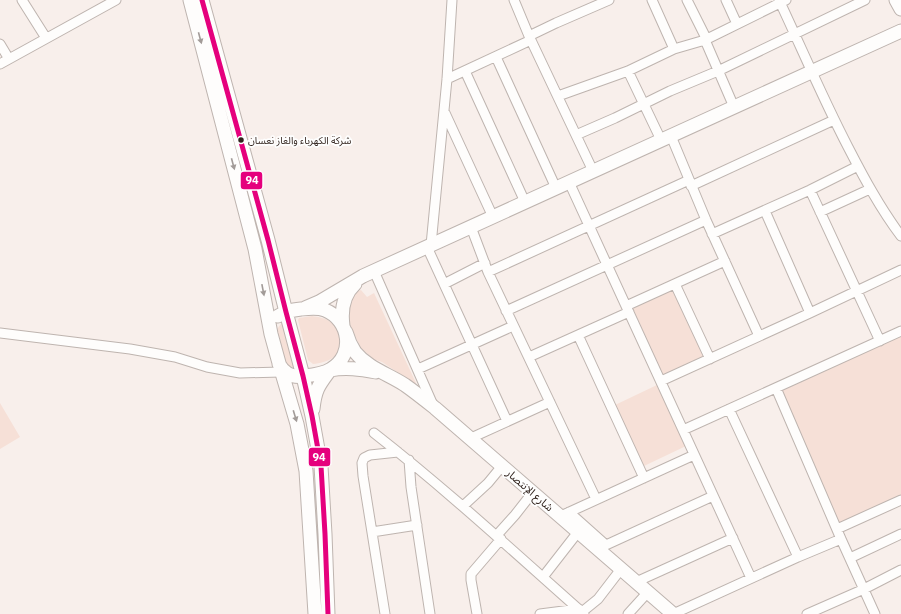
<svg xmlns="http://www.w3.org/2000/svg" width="901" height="614" font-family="'IBM Plex Sans','Noto Sans Arabic',sans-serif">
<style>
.green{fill:#f6e0d7}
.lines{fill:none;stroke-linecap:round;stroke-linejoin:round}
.street-casing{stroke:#beb4af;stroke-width:11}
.secondary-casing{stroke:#beb4af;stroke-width:15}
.street{stroke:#fefdfc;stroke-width:9}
.secondary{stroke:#fefdfc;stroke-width:13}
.bus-1-casing{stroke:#fefefe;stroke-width:8}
.bus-1{stroke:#e5007d;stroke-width:5}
.oneway{fill:#a29b98}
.bus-dot{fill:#32241e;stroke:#fefefe;stroke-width:1.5}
.labels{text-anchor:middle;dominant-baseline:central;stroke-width:3.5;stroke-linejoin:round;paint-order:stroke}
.bus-label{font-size:10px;fill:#32241e;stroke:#fefefe;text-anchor:start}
.street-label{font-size:11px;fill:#32241e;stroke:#fefefe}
.line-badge{stroke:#fefefe;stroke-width:1.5}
.badge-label{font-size:11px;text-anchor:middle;font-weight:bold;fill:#fff}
</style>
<rect width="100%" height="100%" fill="#f8efeb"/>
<path class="green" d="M 674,288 L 705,356 L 663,375 L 632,307 Z
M 361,290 L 367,297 L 374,293 L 416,383 L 415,384 L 382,362 L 373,359 L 361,348 L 349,324 L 348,306 L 349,301 L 356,292 Z
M 312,316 C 326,318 336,321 339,337 C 344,356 330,362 313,364 L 308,360 L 298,320 L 299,318 Z
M 283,322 L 295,367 L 290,367 L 284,361 L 276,334 C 277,328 279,326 283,322 Z
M 901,336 L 901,496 L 839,525 L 779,392 Z
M 657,385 L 686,446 L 644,466 L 615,405 Z
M 0,403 L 20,437 L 0,449 Z"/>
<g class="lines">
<g class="street-casing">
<path id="street" d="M 22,0 L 46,38
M 514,0 L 529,36 L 593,171
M 652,0 L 674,49 L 705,40 L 734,107
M 687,0 L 707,40
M 726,0 L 737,24
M 779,0 C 802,49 823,99 848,147 C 864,178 880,208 901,236
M 529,36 L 556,23 L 609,0
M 705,40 L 786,0
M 0,44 L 9,59
M 496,57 L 556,188
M 0,64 L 116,0
M 465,71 L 525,202
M 628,71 L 661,140
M 447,79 L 531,40
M 558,96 L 628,71 L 674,49
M 445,113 L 493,217
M 576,135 L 615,118 L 670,91 L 718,71 L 865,0
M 671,136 L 706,220 L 759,336
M 569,182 L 751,578
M 691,186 L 834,120
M 810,190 L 880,341
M 765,211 L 810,313
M 820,212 L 870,189
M 471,227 L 488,272 L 596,499
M 712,234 L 810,190 L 858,166
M 431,245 L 447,79 L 452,0
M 427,247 L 507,421
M 374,271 L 433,405
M 488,272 L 689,180
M 444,284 L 485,263
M 675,284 L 710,359
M 626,306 L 725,261
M 506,311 L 706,220
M 0,333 L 130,349 L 175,357 L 207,367 L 240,373 L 281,372
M 578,335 L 644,478
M 529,357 L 629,312
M 418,369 L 513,326
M 661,381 L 810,313 L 901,270
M 776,388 L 841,539 L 875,614
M 729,409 L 798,557
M 683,430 L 901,331
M 374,433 C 447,490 515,553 584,614
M 471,438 L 550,402
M 409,460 L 411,487 L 430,614
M 463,506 L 488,483 L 502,466
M 569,512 L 606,545 L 713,496
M 565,514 L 694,455
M 837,529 L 901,500
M 372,532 L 417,525
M 497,535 L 515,515 L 533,492
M 850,558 L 901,534
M 543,577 L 578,532
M 636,582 L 733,538
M 582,612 L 598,599 L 621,569
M 385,614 L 363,476 L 362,463 L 364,458 L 370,455 L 398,452
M 477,614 L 471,580 L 471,574 L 501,539
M 540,614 L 579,609
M 628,614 L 648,592
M 673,614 L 798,557 L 841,539
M 807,614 L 864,589 L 901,570"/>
</g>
<g class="secondary-casing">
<path id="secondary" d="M 190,0 L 255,249 L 271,334 L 279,363 L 297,424 L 306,471 L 315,614
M 202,0 L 268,240 L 286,312 L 303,376 L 312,416 L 321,466 L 325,534 L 328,614
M 896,0 L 901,9
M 305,308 L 319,302 L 363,276 L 901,31
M 278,316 C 285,311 293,310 301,309 C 310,308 318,307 325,310 C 350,320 355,355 331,369 C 323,374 314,375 305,376 C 294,378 285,375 279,364
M 343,326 C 341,311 343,295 355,284
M 346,332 C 348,339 351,346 355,352 C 368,368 388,374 405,385 C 415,392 425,400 435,408 L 673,614
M 313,409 C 315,389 319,385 330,370 C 346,367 360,369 376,372"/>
</g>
<use href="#street" class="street"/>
<use href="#secondary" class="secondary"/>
<g class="bus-1-casing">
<path id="bus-1" d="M 202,0 L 268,240 L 286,312 L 303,376 L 312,416 L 321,466 L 325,534 L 328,614"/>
</g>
<use href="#bus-1" class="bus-1"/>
</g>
<defs><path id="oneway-solid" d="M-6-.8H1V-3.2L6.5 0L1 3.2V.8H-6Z"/></defs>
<g class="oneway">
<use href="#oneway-solid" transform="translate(200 38) rotate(75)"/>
<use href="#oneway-solid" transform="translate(233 164) rotate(75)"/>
<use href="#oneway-solid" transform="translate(263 290) rotate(79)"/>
<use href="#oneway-solid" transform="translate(295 416) rotate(73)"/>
</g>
<circle class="bus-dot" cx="241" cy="140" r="3.5"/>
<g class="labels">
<g class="bus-label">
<text x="248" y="140">شركة الكهرباء والغاز نعسان</text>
</g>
<g class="street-label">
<text transform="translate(530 490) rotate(41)">شارع الإنتصار</text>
</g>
</g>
<g class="line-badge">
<rect x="240" y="171" width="23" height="19" rx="4" fill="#e5007d"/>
<rect x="308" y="447" width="23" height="20" rx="4" fill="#e5007d"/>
</g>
<g class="badge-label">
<text x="252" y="184">94</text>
<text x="319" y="461">94</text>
</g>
</svg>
